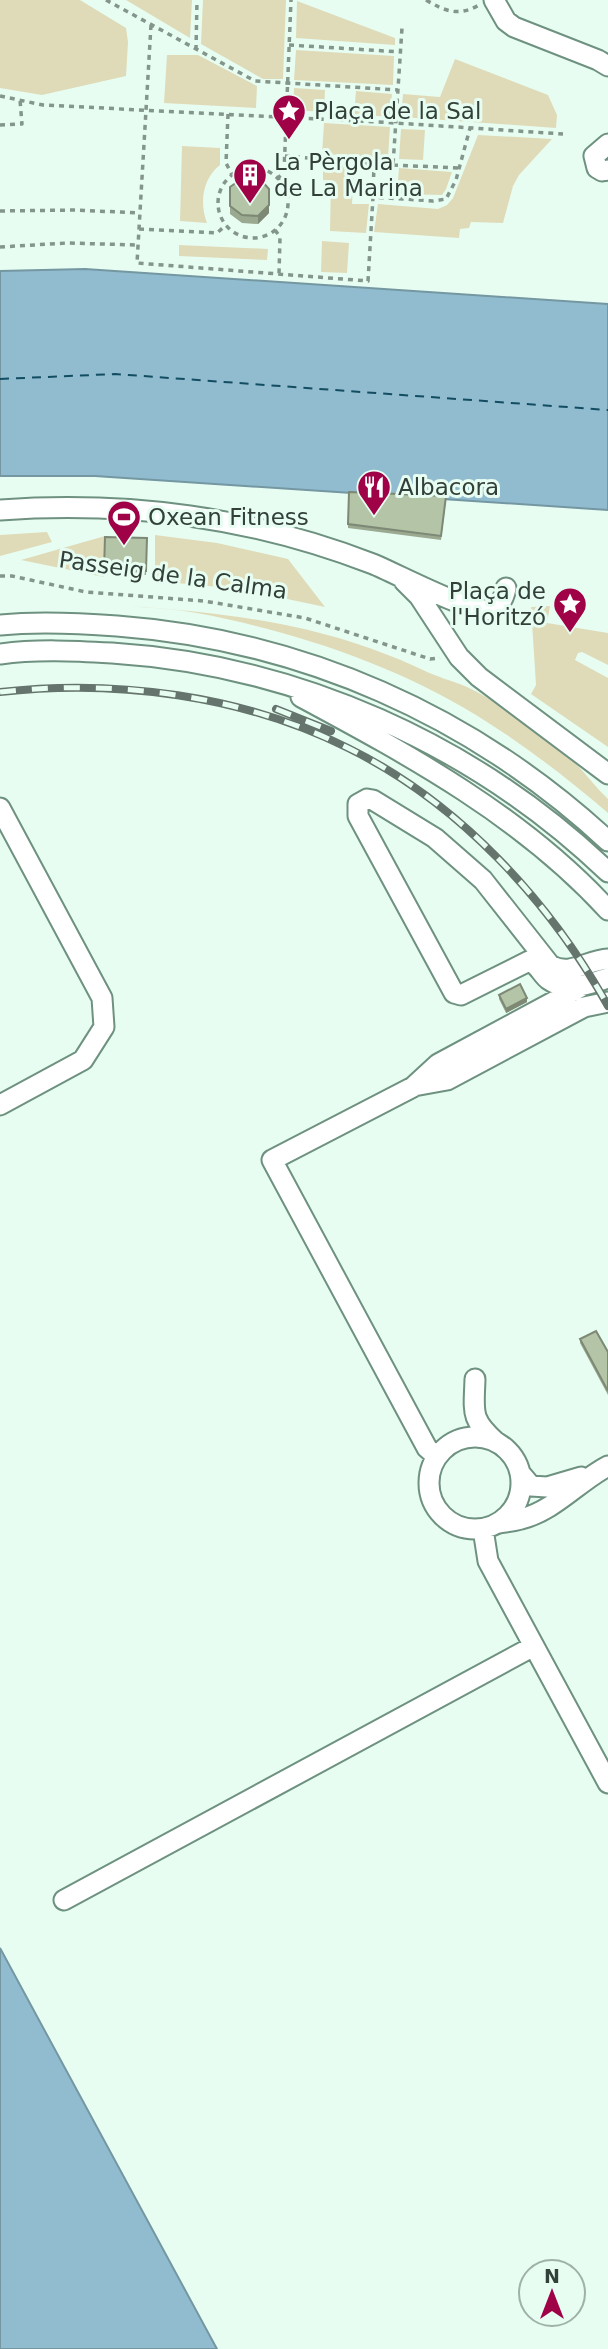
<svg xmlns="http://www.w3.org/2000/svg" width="608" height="2349" font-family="'DejaVu Sans',sans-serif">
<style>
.green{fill:#dfdbb8}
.water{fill:#91bccf;stroke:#7497a2;stroke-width:2}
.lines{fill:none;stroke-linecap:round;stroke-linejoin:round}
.ferry{stroke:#134d61;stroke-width:2;stroke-dasharray:9 7;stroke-linecap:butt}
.minor-casing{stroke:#6e9180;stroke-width:23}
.path{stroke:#84958c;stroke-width:3.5;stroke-dasharray:5 5;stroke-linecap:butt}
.minor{stroke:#fff;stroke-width:19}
.rail-casing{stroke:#65756d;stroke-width:8}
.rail{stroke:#e7fdf2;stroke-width:5;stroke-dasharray:16;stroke-linecap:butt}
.wall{fill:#9aa990}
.shaded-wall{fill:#7d8975}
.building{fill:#b3c4a7;stroke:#7d8975;stroke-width:2}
.labels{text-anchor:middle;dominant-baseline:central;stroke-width:6;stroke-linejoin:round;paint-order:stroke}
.poi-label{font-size:23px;fill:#324039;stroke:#e7fdf2;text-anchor:start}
.street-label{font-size:23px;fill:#324039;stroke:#e7fdf2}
</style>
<rect width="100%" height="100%" fill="#e7fdf2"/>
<path class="green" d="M 0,0 L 80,0 L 126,28 L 128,42 L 126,76 L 42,95 L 0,88 Z
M 126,0 L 192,0 L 190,38 Z
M 203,0 L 286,0 L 283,79 L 263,79 L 201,44 Z
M 297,1 L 395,38 L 395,45 L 296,38 Z
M 296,50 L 394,56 L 393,85 L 294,80 Z
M 167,55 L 198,55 L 257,86 L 256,108 L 164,103 Z
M 455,59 L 548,95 L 557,115 L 556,128 L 401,117 L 403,94 L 440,97 Z
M 294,88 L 325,90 L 324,112 L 293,110 Z
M 356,91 L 392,94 L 390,117 L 354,114 Z
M 324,123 L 390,127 L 388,158 L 322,154 Z
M 401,129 L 425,130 L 423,160 L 399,159 Z
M 478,135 L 552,139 L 519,175 L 513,186 L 503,223 L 471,222 L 469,228 L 460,229 L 459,238 L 374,232 L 378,204 L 438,209 L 447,205 L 453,198 Z
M 182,146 L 220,148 L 220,165 C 203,178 199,202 207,223 L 180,221 Z
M 323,164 L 354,166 L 352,204 L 369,204 L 366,233 L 330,231 L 331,181 L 323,180 Z
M 399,168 L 452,172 L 446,189 L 442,195 L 397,194 Z
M 322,241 L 349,243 L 347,273 L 321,272 Z
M 179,245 L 268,249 L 267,260 L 179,256 Z
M 47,532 L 52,542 L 0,556 L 0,535 Z
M 155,535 L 217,543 L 288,559 L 325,607 L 240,589 L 155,581 Z
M 105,536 L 104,577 L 21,560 Z
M 129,606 C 236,614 324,624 423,670 C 437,677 453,681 467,687 C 495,700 532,727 556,745 C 576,760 590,782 608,799 L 608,813 C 566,777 523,744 476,715 C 393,664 293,631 197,613 C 175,609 151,608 129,606 Z
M 550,606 L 547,623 L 608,633 L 608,665 L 582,652 L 578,653 L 575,660 L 608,678 L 608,747 L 531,694 L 536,685 L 531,607 Z"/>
<path class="water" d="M 85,269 L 608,304 L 608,510 L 95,476 L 0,476 L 0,271 Z
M 0,1948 L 217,2349 L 0,2349 Z"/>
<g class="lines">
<path class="ferry" d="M 0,379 L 115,374 L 608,410"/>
<g class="minor-casing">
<path id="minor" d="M 494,0 L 506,21 L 514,27 L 598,60 L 608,66
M 608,144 L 594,156 L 597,168 L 602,171 L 608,170
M 0,510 C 130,501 251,517 373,564 C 395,573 467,611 486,610 C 499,608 504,599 506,588
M 404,581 L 419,596 L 459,657 L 479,677 L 608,774
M 0,625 C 38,621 78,623 117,626 C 302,640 472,715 608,841
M 0,654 C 36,649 75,651 112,653 C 297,665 474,744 608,872
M 301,697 C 411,756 523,817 608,910
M 0,808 L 102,998 L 104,1027 L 83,1060 L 0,1105
M 608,959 C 587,960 570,977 550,965 L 483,880 L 435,838 L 373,800 L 367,799 L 358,804 L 358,816 L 454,993 L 461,995 L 529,961 C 539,965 541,974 549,980 C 567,993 589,984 608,978
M 414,1086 L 447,1080 L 584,1007 L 608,1002
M 475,1379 C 474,1412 470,1419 496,1442
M429 1483a46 46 0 1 1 92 0a46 46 0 1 1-92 0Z
M 436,1456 L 427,1448 L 272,1160 L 413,1087 L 438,1064 L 581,987
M 520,1473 L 531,1486 L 547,1487 L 581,1477
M 499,1523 C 506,1522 514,1521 521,1519 C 554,1511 579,1481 608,1466
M 483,1529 L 488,1561 L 608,1783
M 64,1900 L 534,1646"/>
</g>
<path class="path" d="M 106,0 L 255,81 L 398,90
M 426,0 C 445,11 458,17 479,5
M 151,25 L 137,263 L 368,281 L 373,197 L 433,201 L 446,199 L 456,180 L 470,128
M 289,45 L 401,52
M 196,50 L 197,0
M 0,96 L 43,105 L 396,123 L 563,134
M 228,114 L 226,163 L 232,175
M 0,125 L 22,124 L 20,100
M 285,156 L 393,165 L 402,28
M 393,165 L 459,168
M218 203a35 35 0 1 1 70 0a35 35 0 1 1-70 0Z
M 277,179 L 284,172 L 291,0
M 373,197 L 374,164
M 0,211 L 75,210 L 140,213
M 139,229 L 217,233 L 226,225
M 275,230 L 280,237 L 279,274
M 0,247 L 67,243 L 138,245
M 0,576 L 12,576 L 86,592 L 204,601 L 305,618 L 430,659 L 440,658"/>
<use href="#minor" class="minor"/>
<g class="rail-casing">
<path id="rail" d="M 0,692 C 116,679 242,695 348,748 C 458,802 549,900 608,1006
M 276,709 L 331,731"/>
</g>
<use href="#rail" class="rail"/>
</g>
<path class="wall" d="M 230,187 L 269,189 L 269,213 L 258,224 L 242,223 L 230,214 Z
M 349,492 L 446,500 L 441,540 L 348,528 Z
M 105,537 L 147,538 L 146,575 L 104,574 Z
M 499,995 L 527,1002 L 506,1013 L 499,999 Z
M 580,1339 L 608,1352 L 608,1395 L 580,1343 Z"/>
<path class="shaded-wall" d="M 269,205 L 269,213 L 258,224 L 258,216 Z
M 527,998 L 527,1002 L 506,1013 L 506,1009 Z"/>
<path class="building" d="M 243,178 L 259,178 L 269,189 L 269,205 L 258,216 L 242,215 L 230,206 L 230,187 Z
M 349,492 L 446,496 L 441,536 L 348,524 Z
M 105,537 L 147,538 L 146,571 L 104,570 Z
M 520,984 L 527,998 L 506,1009 L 499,995 Z
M 596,1331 L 608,1352 L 608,1391 L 580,1339 Z"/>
<defs>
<g id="sight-pin" transform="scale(1.75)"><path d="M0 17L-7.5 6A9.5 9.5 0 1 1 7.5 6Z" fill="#9f0246" stroke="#e7fdf2"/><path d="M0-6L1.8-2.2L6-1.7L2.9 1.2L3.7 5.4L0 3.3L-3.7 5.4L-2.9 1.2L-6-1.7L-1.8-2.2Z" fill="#fff"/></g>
<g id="building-pin" transform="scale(1.75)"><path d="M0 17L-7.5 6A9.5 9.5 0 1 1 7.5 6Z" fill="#9f0246" stroke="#e7fdf2"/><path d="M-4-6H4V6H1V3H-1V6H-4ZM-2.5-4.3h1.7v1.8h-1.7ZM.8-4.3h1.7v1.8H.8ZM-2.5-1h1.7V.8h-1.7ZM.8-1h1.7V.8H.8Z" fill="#fff"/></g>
<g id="restaurant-pin" transform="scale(1.75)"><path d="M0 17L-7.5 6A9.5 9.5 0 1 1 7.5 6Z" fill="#9f0246" stroke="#e7fdf2"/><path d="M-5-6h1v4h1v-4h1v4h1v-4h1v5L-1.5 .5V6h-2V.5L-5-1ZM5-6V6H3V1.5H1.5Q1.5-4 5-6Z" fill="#fff"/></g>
<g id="stadium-pin" transform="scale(1.75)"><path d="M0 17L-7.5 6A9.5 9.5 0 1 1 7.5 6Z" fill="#9f0246" stroke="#e7fdf2"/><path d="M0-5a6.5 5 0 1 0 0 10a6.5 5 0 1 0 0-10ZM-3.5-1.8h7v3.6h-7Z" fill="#fff"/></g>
</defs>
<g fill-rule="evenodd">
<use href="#sight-pin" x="289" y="111"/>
<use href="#building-pin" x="250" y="175"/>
<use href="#restaurant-pin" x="374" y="487"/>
<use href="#stadium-pin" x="124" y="517"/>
<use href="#sight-pin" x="570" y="604"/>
</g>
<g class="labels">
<g class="poi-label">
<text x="314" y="111">Plaça de la Sal</text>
<text x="274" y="162">La Pèrgola<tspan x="274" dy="26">de La Marina</tspan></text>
<text x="398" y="487">Albacora</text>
<text x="148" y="517">Oxean Fitness</text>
<text x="546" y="591" text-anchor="end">Plaça de<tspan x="546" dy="26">l'Horitzó</tspan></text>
</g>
<g class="street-label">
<text transform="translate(173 575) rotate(8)">Passeig de la Calma</text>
</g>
</g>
<g transform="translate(552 2293)"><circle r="33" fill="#e7fdf2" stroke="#9fb1a8" stroke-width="2"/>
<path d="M0-5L12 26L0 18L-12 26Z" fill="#9f0246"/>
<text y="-10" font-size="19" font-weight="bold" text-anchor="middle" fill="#324039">N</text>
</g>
</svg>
